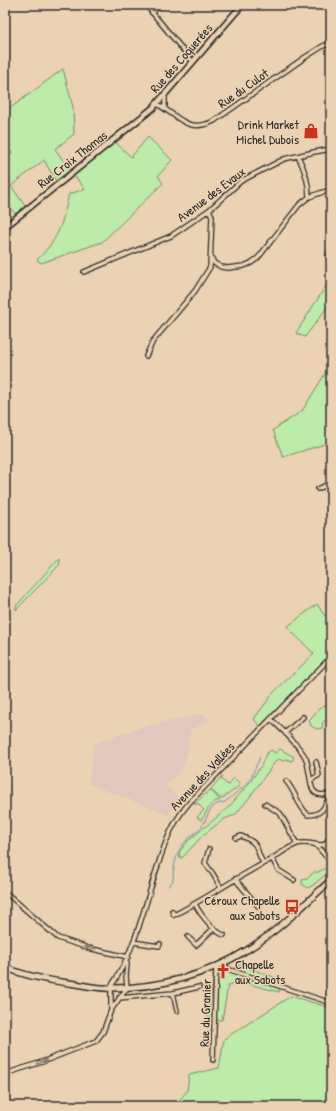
<svg xmlns="http://www.w3.org/2000/svg" width="336" height="1111" font-family="'Patrick Hand',sans-serif">
<style>
.built{fill:#e1c7bd}
.green{fill:#bdeba9;stroke:#748b6a}
.lines{fill:none;stroke-linecap:round;stroke-linejoin:round}
.stream{stroke:#6896a0;stroke-width:1}
.minor-casing{stroke:#2b2b2b;stroke-width:6}
.tertiary-casing{stroke:#2b2b2b;stroke-width:8}
.secondary-casing{stroke:#2b2b2b;stroke-width:8}
.minor{stroke:#ead2b2;stroke-width:3.5}
.tertiary{stroke:#ead2b2;stroke-width:4.5}
.secondary{stroke:#ead2b2;stroke-width:5}
.oneway{fill:#8a7e6e}
.labels{text-anchor:middle;dominant-baseline:central;stroke-width:3;stroke-linejoin:round;paint-order:stroke}
.street-label{font-size:13px;fill:#2b2b2b;stroke:#ead2b2}
.poi-label{font-size:13px;fill:#2b2b2b;stroke:#ead2b2;text-anchor:end}
</style>
<rect width="100%" height="100%" fill="#ead2b2"/>
<filter id="ink" filterUnits="userSpaceOnUse"><feTurbulence type="fractalNoise" baseFrequency=".025" numOctaves="2"/><feDisplacementMap in="SourceGraphic" scale="8" xChannelSelector="R" yChannelSelector="G"/><feConvolveMatrix kernelMatrix="1 2 1 2 8 2 1 2 1" color-interpolation-filters="sRGB"/></filter>
<g filter="url(#ink)">
<path class="built" d="M 204,714 L 209,721 L 190,730 L 188,748 L 183,767 L 166,786 L 181,800 L 172,810 L 170,815 L 89,784 L 94,744 L 142,727 Z"/>
<path class="green" d="M 63,69 L 73,107 L 74,134 L 55,149 L 70,170 L 56,181 L 44,160 L 11,186 L 25,206 L 15,214 L 5,200 L 5,158 L 12,153 L 5,143 L 5,112 Z
M 148,137 L 172,160 L 158,176 L 163,183 L 102,242 L 41,263 L 37,260 C 60,237 62,224 69,194 L 85,189 L 74,175 L 115,142 L 131,157 Z
M 331,278 L 331,302 L 305,337 L 296,333 Z
M 330,350 L 331,442 L 283,457 L 273,430 L 302,411 L 325,374 Z
M 59,558 L 60,564 L 16,610 L 16,606 Z
M 317,604 L 324,615 L 331,618 L 331,653 L 260,726 L 254,719 L 274,692 L 314,654 L 287,627 Z
M 331,701 L 331,716 L 323,722 L 322,728 L 317,729 L 311,726 L 309,720 L 310,719 L 320,708 L 329,704 Z
M 280,749 L 294,757 L 292,761 L 286,759 L 283,761 L 279,759 L 275,762 L 249,798 L 235,815 L 224,819 L 202,836 L 183,857 L 180,858 L 179,852 L 188,841 L 228,808 L 250,782 L 261,766 L 266,754 L 271,750 L 275,753 Z
M 222,776 L 223,776 L 221,779 L 228,785 L 234,778 L 240,784 L 238,787 L 221,799 L 211,789 Z
M 210,790 L 220,800 C 207,803 209,811 201,820 L 197,817 L 204,810 L 197,803 L 195,805 L 194,804 Z
M 326,868 L 328,869 L 329,872 L 313,885 L 308,888 L 302,884 L 302,880 L 307,879 L 314,872 L 318,872 Z
M 240,965 L 282,980 L 279,992 L 237,981 L 228,986 L 222,1020 L 208,1020 L 213,980 Z
M 291,996 L 331,1008 L 331,1106 L 175,1106 L 187,1091 L 189,1075 L 219,1068 L 224,1039 Z"/>
<g class="lines">
<path class="stream" d="M 204,823 L 209,812 L 213,807 L 217,804 L 225,802 L 246,785 L 251,778 L 260,757
M 168,886 L 173,881 C 173,867 176,850 187,840 C 192,835 199,831 203,825"/>
<g class="minor-casing">
<path id="minor" d="M 146,5 L 193,62
M 152,13 L 160,5
M 165,95 L 165,108
M 157,104 C 179,116 187,134 214,121 L 304,58 L 323,46 L 331,43
M 309,197 L 323,192 L 331,191
M 328,256 L 331,250
M 211,257 L 214,263 L 221,267 L 228,268 L 244,266 L 251,263 L 258,258 L 299,205 L 309,197 C 309,183 304,168 298,156
M 84,272 L 171,236 L 209,210 L 241,181 L 284,159 L 314,152 L 331,149
M 146,356 L 153,341 L 195,291 L 210,267 L 212,216 L 209,210
M 318,489 L 331,483
M 271,719 C 280,728 302,748 306,759 C 309,766 310,785 313,790 C 317,796 324,795 330,794 L 331,793
M 285,733 L 303,717
M 311,780 L 319,775 L 316,762
M 286,781 C 295,791 298,806 308,815 C 323,815 325,806 330,794
M 265,804 L 280,813 L 297,844
M 236,838 L 241,836 C 261,844 254,847 263,863
M 316,845 L 331,862
M 324,845 L 331,854
M 209,849 L 205,863 L 213,874 L 221,888
M 272,858 L 278,870 L 294,880
M 235,879 L 259,907
M 5,892 L 58,938 L 88,948 L 128,957
M 195,904 C 200,914 214,932 224,935
M 172,911 L 174,915 C 207,898 237,877 270,860 C 278,855 287,848 297,844 C 305,841 315,845 324,845 L 331,836
M 188,937 L 196,945 L 214,928
M 133,942 L 159,946 L 160,944
M 223,963 L 226,967 L 230,970 L 331,1003
M 110,988 C 133,955 143,913 155,874 C 164,847 170,825 189,803 L 331,657
M 173,993 L 177,1011
M 119,998 L 173,993 L 199,987
M 111,1009 L 111,988
M 213,1060 L 216,967
M 5,1074 L 42,1062 L 96,1041 L 103,1032 L 111,1010 L 127,988 L 126,976 L 127,963"/>
</g>
<g class="tertiary-casing">
<path id="tertiary" d="M 5,227 L 153,108 L 242,5"/>
</g>
<g class="secondary-casing">
<path id="secondary" d="M 5,967 C 26,977 52,981 76,984 C 87,986 100,989 112,988 C 158,988 208,975 247,950 C 278,931 305,904 331,880"/>
</g>
<use href="#minor" class="minor"/>
<use href="#tertiary" class="tertiary"/>
<use href="#secondary" class="secondary"/>
</g>
<defs><path id="oneway-solid" d="M-6-.8H1V-3.2L6.5 0L1 3.2V.8H-6Z"/></defs>
<g class="oneway">
<use href="#oneway-solid" transform="translate(90 948) rotate(-166)"/>
<use href="#oneway-solid" transform="translate(42 1062) rotate(-22)"/>
</g>
</g>
<defs>
<g id="shop-bare" transform="scale(1.2)"><path d="M-5-2.5h2.3a2.7 3.5 0 0 1 5.4 0H5L5.5 6h-11ZM-1.5-2.5h3a1.5 2.3 0 0 0-3 0Z" fill="#c8321e" stroke="#ead2b2" stroke-width="2.5" paint-order="stroke"/></g>
<g id="bus-bare" transform="scale(1.2)"><path d="M-5-6H5V4H4V6H2V4H-2V6H-4V4H-5ZM-3.5-4V0h7V-4ZM-3.5 1.2v1.5H-2V1.2ZM2 1.2v1.5H3.5V1.2Z" fill="#c8321e" stroke="#ead2b2" stroke-width="2.5" paint-order="stroke"/></g>
<g id="church-bare" transform="scale(1.2)"><path d="M-1.2-6h2.4v3.5h3.3v2.4h-3.3V6h-2.4V-.1h-3.3v-2.4h3.3Z" fill="#c8321e" stroke="#ead2b2" stroke-width="2.5" paint-order="stroke"/></g>
</defs>
<g fill-rule="evenodd">
<use href="#shop-bare" x="311" y="131"/>
<use href="#bus-bare" x="292" y="907"/>
<use href="#church-bare" x="223" y="971"/>
</g>
<g class="labels">
<g class="street-label">
<text transform="translate(181 58) rotate(-49)">Rue des Coquerées</text>
<text transform="translate(243 88) rotate(-35)">Rue du Culot</text>
<text transform="translate(72 159) rotate(-38)">Rue Croix Thomas</text>
<text transform="translate(211 194) rotate(-37)">Avenue des Evaux</text>
<text transform="translate(202 776) rotate(-47)">Avenue des Vallées</text>
<text transform="translate(205 1013) rotate(-88)">Rue du Granier</text>
</g>
<g class="poi-label">
<text x="299" y="124">Drink Market<tspan x="299" dy="15">Michel Dubois</tspan></text>
<text x="280" y="900">Céroux Chapelle<tspan x="280" dy="15">aux Sabots</tspan></text>
<text x="235" y="964" text-anchor="start">Chapelle<tspan x="235" dy="15">aux Sabots</tspan></text>
</g>
</g>
<rect width="336" height="1111" fill="none" stroke="#ead2b2" stroke-width="20"/>
<rect x="10" y="10" width="316" height="1091" fill="none" stroke="#2b2b2b" stroke-width="1.5" filter="url(#ink)"/>
</svg>
